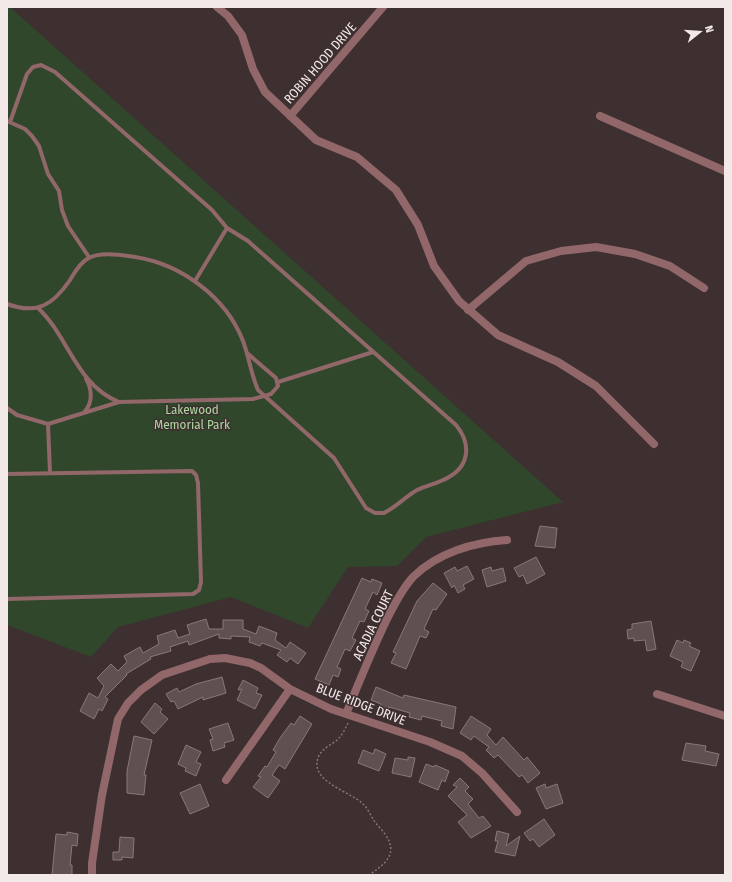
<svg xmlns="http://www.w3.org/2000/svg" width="732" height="882" font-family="'Fira Sans Condensed',sans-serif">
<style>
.green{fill:#30472b}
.building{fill:#605050;stroke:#8a7878}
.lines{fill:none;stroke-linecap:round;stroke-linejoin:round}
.path{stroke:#847777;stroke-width:1.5;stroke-dasharray:2 2;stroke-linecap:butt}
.lane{stroke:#926769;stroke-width:4}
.street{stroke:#926769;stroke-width:8}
.labels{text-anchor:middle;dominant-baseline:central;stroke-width:3;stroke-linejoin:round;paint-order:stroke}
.street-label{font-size:13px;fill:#f3e9e9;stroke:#3e2f30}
.park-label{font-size:13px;fill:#a8d89e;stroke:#3e2f30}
</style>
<rect width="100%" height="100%" fill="#3e2f30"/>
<path class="green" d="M 7,7 L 10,7 L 563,502 L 426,537 L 397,566 L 348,567 L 308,628 L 231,597 L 118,627 L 91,657 L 7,625 Z"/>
<path class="building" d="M 540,526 L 557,528 L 555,548 L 535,546 Z
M 536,557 L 545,574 L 527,584 L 523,575 L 519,577 L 514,568 Z
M 467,566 L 474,579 L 463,585 L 465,589 L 458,593 L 454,585 L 452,588 L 444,573 L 455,567 L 457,571 Z
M 491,567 L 492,571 L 503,568 L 506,581 L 487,587 L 482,570 Z
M 362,578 L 371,582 L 372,579 L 382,583 L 377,595 L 373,592 L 365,609 L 369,611 L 364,622 L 360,621 L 352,638 L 356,640 L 350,651 L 345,649 L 337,667 L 341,669 L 338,677 L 333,675 L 329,685 L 315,679 Z
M 433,583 L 447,594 L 436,610 L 433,609 L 424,629 L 429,632 L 426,638 L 420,636 L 406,669 L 391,663 L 396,653 L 393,652 L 417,601 Z
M 206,619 L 209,629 L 223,629 L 223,620 L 243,620 L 243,629 L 256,634 L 259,626 L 277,633 L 275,640 L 286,648 L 290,642 L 306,653 L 298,664 L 290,658 L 287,662 L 277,655 L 281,650 L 262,643 L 260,646 L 249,642 L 250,637 L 231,636 L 231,639 L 219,638 L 219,634 L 189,645 L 188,641 L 170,647 L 171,651 L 150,657 L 151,659 L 126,674 L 127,675 L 105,697 L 108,699 L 102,711 L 99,709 L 94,719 L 80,711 L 89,693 L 98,698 L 104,686 L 97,678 L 111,664 L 118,671 L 127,662 L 124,656 L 140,647 L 143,653 L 159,644 L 157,636 L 175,630 L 178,638 L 190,634 L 187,625 Z
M 651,621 L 656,649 L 647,651 L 645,640 L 634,641 L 634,638 L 628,639 L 627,630 L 632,629 L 632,624 Z
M 677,640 L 683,643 L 684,640 L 691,643 L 689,646 L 700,651 L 691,671 L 681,667 L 683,662 L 670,656 Z
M 222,677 L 226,693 L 203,700 L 203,697 L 178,709 L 174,701 L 171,702 L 166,694 L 177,688 L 179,692 L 196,684 Z
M 243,680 L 258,688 L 256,693 L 262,695 L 255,709 L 237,700 L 242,689 L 238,690 Z
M 376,687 L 403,698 L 404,695 L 456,707 L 453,729 L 441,726 L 442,721 L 422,716 L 421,720 L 409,717 L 410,713 L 389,707 L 387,713 L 379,709 L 381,704 L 371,700 Z
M 155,703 L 162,709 L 160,712 L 168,719 L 154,734 L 141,722 Z
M 300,716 L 312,724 L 285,769 L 279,765 L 272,775 L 280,781 L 268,798 L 253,787 L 261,777 L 258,776 L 265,766 L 267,767 L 276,752 L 273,750 L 280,738 L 291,723 L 294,725 Z
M 471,716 L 491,729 L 487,735 L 496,745 L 503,737 L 524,760 L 527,757 L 540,773 L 528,783 L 522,775 L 519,777 L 498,755 L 494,758 L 486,750 L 489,747 L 474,736 L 471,740 L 460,733 Z
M 228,723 L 234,740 L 224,743 L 225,747 L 213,751 L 210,740 L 213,739 L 209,729 Z
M 134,736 L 152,740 L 144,775 L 146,775 L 144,795 L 127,793 L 127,771 Z
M 686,743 L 706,746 L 705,751 L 719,754 L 716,766 L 682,760 Z
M 186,745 L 201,752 L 196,762 L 201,764 L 196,776 L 185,771 L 186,768 L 178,764 Z
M 375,749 L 386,754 L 379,771 L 358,763 L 363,750 L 373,754 Z
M 408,757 L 415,758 L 411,777 L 392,773 L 395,758 L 408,760 Z
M 426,764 L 434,767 L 435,765 L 449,771 L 445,782 L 442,780 L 438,790 L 419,782 Z
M 460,778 L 469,787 L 465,791 L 473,799 L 468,804 L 479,818 L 483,816 L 491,826 L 471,838 L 458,822 L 467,815 L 448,796 L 457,787 L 453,785 Z
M 200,784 L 209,806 L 190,814 L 180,793 Z
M 545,784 L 546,788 L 557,784 L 563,803 L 546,809 L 536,788 Z
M 544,819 L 555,835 L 539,847 L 533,839 L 530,841 L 524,833 Z
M 497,831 L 509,834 L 506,846 L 520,836 L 515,856 L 495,852 L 498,841 L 495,841 Z
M 67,832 L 78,834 L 77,846 L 72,845 L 70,865 L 72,865 L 72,875 L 52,875 L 56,834 L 67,835 Z
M 120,837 L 134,838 L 133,858 L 122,857 L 122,860 L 113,860 L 113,852 L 119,852 Z"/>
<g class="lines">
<path class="path" d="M 348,723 C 345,729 342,736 336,741 C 327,747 316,752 317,766 C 319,784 352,793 363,804 C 368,808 371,817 375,822 C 378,826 382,830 385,834 C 399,854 385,864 369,875"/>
<path class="lane" d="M 7,121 L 25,129 L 32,136 L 39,146 L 48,174 L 59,191 L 62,210 L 68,226 L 89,257
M 195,281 L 227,228
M 7,304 C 37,315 53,305 70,280 C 75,272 79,264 87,259 C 99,251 121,255 135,257 C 181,264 226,297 243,341 C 249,357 251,374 258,390 L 334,458 L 366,508 L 375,513 L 384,513 C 396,507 405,497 417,490 C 428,485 439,483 449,477 C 470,465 471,443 456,425 L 248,241 L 227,228 L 212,210 L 55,72 L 41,65 L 33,67 L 27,74 L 10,122
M 38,308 C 69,337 76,385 119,402
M 278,382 L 373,352
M 7,408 L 17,415 L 48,424 L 119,402 L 253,399 L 271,394 L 278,386 L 276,378 L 247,353
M 85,411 C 93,402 92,389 86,379
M 48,424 L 50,473
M 7,474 L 192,471 L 196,475 L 198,483 L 201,582 L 199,590 L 193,594 L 7,599"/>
<path class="street" d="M 217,7 L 228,16 L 242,35 L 253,69 L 265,92 L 316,140 L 357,157 L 396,190 L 418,225 L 434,266 L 459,301 L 498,335 L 558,362 L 596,386 L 654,444
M 290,116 L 383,7
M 600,116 L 725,171
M 468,310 L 526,261 L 561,251 L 596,247 L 635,254 L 670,266 L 704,288
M 657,694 L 725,716
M 346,714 C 359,682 372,650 387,619 C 394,605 402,589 413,577 C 437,553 474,542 507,540
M 226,780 L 290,689
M 92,875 L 92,863 L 102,795 L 118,719 L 128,703 L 141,690 L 162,675 L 210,659 L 225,658 L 250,663 L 261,668 L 290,689 L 331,709 L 430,742 L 462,756 L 482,773 L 517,812"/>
</g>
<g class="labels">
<g class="street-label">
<text transform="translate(320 63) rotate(-49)">ROBIN HOOD DRIVE</text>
<text transform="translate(373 625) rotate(-64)">ACADIA COURT</text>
<text transform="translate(361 704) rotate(21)">BLUE RIDGE DRIVE</text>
</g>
<g class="park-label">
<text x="192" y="409">Lakewood<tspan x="192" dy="15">Memorial Park</tspan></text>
</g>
</g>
<rect width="732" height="882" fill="none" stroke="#f3e9e9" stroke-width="16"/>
<g transform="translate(700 32) rotate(73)" stroke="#3e2f30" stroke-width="3" paint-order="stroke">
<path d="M0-3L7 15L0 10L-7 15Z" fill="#f3e9e9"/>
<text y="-6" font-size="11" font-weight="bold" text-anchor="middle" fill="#f3e9e9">N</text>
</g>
</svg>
